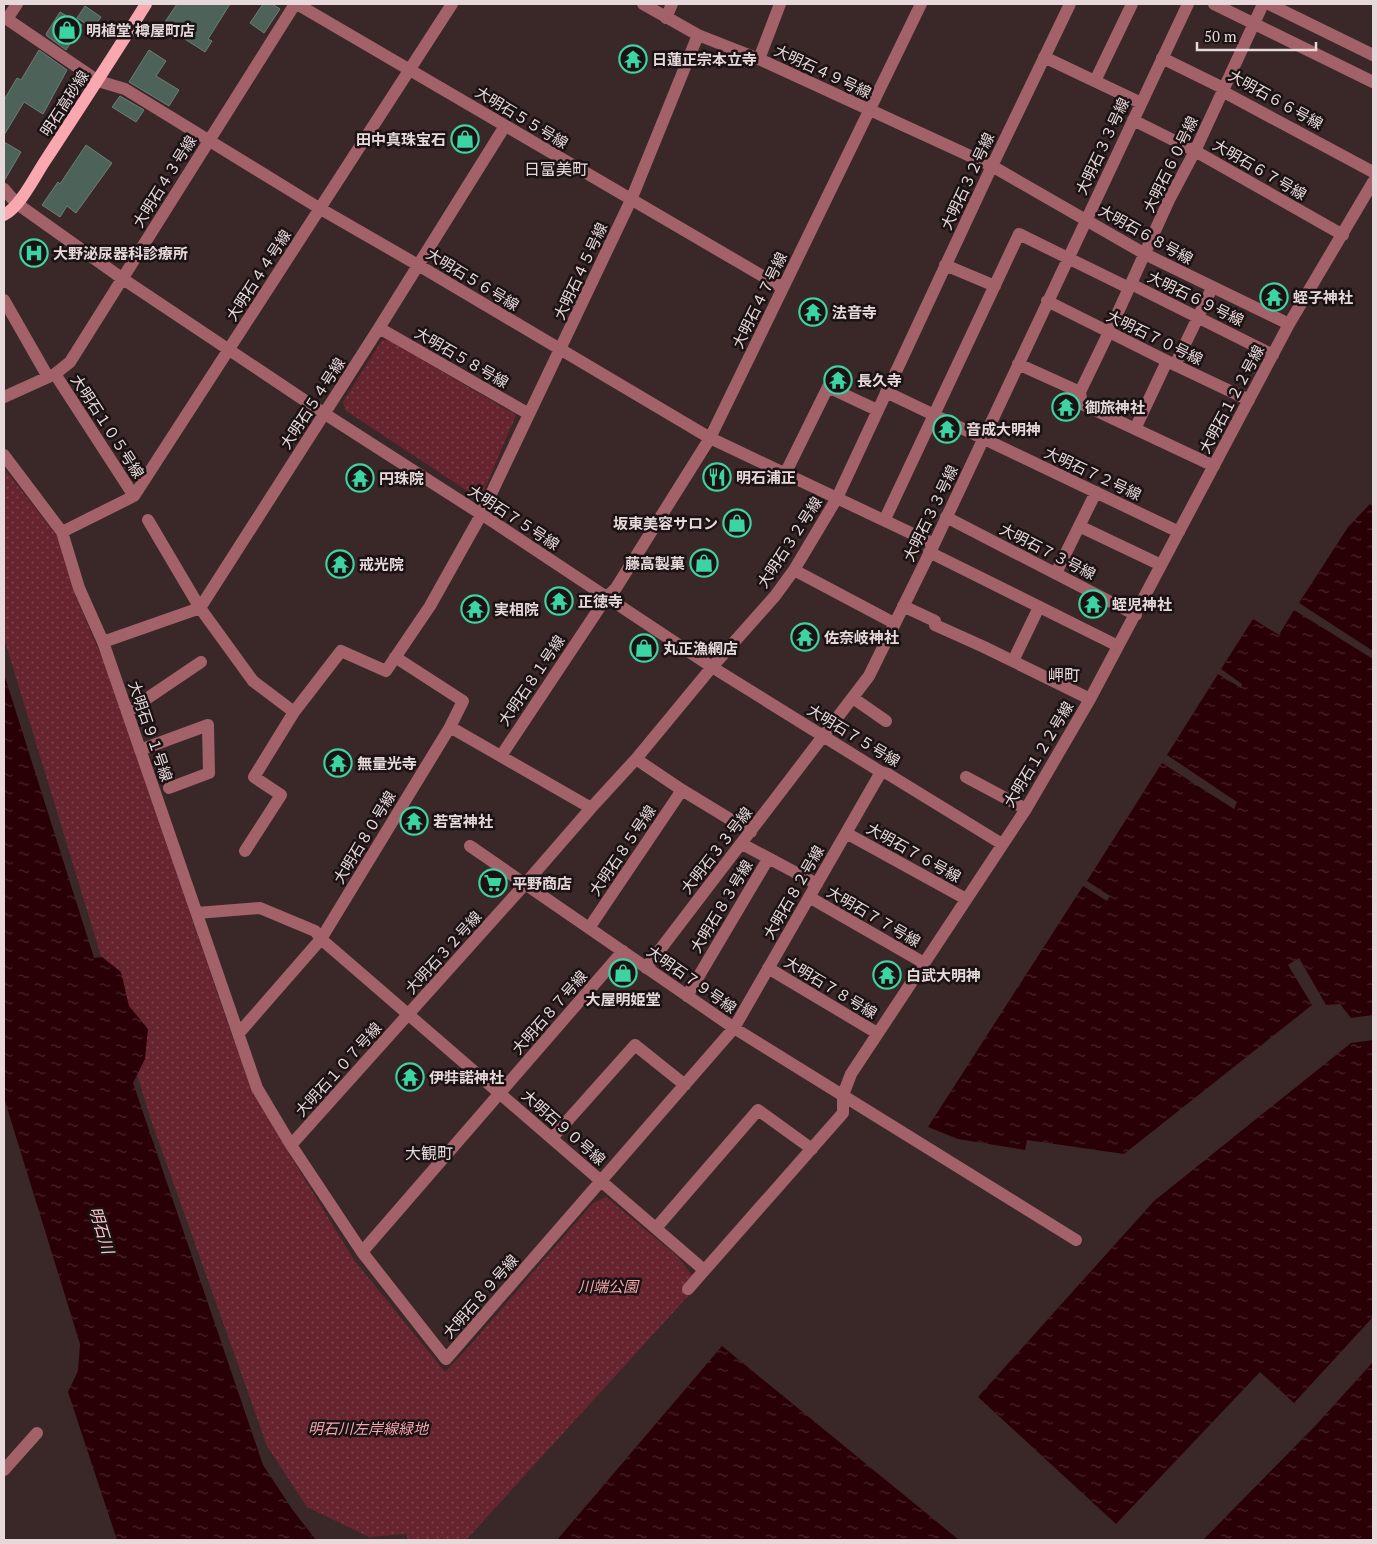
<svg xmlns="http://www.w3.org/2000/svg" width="1377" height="1544" font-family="'PT Serif','Noto Sans JP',serif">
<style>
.park{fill:url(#park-dots)}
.water{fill:url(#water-ripples)}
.building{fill:#4d6259;stroke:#6a8076}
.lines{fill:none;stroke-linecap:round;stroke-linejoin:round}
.minor{stroke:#a36269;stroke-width:12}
.major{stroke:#f9a8b0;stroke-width:12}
.labels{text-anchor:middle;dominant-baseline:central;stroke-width:5;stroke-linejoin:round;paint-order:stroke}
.poi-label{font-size:15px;font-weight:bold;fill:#e7d9da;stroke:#1b1213;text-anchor:start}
.street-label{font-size:15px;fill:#e7d9da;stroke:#1b1213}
.park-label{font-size:15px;font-style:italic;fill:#f5a5ac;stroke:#1b1213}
.neighbourhood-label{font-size:16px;fill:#e7d9da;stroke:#1b1213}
.water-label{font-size:16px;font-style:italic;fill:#fdc5c9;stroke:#1b1213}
</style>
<defs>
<pattern id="park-dots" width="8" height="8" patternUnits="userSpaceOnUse" patternTransform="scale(1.25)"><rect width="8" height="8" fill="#66242f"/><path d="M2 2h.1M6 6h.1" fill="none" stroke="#7c434d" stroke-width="1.8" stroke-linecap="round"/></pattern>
<pattern id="water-ripples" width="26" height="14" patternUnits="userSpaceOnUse" patternTransform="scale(1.25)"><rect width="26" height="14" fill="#2a0007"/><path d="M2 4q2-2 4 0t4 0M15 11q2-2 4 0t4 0" fill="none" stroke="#49252b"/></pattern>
</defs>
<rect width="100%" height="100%" fill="#3a2728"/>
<path class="park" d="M 382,340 L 388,340 L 516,415 L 483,493 L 475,496 L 345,410 L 343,402 Z
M 4,468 L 57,536 L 74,592 L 105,665 L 232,1036 L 287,1150 L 354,1260 L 445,1372 L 466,1350 L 593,1203 L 606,1197 L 677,1256 L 699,1284 L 466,1540 L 408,1540 L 406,1534 L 369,1537 L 307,1507 L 267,1446 L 151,1120 L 4,638 Z"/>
<path class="water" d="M 1370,504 L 1373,507 L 1373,651 L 1299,603 L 1348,527 Z
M 1294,610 L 1373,659 L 1373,1015 L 1351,1018 L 1340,1004 L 1326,1005 L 1299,958 L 1288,965 L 1312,1005 L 1124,1154 L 1027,1140 L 1025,1150 L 958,1139 L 928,1127 L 1083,886 L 1107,901 L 1110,896 L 1087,881 L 1162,763 L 1234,809 L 1237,802 L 1167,755 L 1218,674 L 1241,688 L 1242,684 L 1221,669 L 1253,619 L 1279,635 Z
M 4,674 L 94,958 L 102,957 L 121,972 L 129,1006 L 148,1029 L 145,1059 L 133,1083 L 263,1465 L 292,1509 L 316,1540 L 117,1540 L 68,1392 L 78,1371 L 80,1344 L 4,1098 Z
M 1373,1040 L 1373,1317 L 1294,1403 L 1260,1372 L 1116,1524 L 978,1397 L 1154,1201 L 1351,1043 Z
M 722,1346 L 959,1540 L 557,1540 Z
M 1373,1362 L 1373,1540 L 1203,1540 L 1316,1425 Z"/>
<path class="building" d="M 177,4 L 230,4 L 208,39 L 212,41 L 205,52 L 163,25 Z
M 263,4 L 272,4 L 280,9 L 264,33 L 250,23 Z
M 85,6 L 101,17 L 93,28 L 77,18 Z
M 60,12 L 82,25 L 66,50 L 47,36 L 46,34 Z
M 39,50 L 67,70 L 43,114 L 24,102 L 4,135 L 4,100 L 17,78 L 21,80 Z
M 149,50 L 166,61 L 156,76 L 179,90 L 169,106 L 129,82 Z
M 120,96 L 144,110 L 136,122 L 112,107 Z
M 4,142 L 21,152 L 4,181 Z
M 86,145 L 112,163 L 76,213 L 67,206 L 60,217 L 42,205 L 58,182 L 60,184 Z"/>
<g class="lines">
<path class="minor" d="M 297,4 L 783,288
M 643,4 L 698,35 L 759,59 L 992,166 L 1145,254 L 1289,324
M 1214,4 L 1373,82
M 1269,4 L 1373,55
M 4,17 L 98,81 L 125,89 L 319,208 L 418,265 L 710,438 L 934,544
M 666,18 L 672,4
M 7,19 L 17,4
M 1044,57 L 1141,103
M 1162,58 L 1221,87 L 1222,91 L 1373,172
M 759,59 L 780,4
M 1095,81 L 1132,4
M 1133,120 L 1195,151 L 1343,235
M 4,189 L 16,203 L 123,279 L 325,414 L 495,523 L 712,667 L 881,772 L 888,774 L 1002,844
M 945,265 L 995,286
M 1131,284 L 1273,355
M 4,300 L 48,377
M 1047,301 L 1175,365 L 1249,400
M 379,328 L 529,414
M 1018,364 L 1080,392 L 1082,404 L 1214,466
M 1175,365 L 1212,288
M 55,374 L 134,496
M 886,392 L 1179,532
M 1080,392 L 1109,332 L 1169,200 L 1195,151 L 1263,4
M 4,397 L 55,374 L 70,362 L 295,4
M 1135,429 L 1167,361
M 4,455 L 62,532 L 79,588 L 103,642 L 257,1088 L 291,1145 L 362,1252 L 446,1359 L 734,1028 L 881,772
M 785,474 L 828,387 L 877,410
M 946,517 L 1136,615
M 885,519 L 1019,234 L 1129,288
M 148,520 L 200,608 L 253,681 L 294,712
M 1079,526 L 1161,565
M 62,532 L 134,496 L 452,4
M 929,552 L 1118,646
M 794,570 L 894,623
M 1056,573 L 1096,492
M 903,606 L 935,621 L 935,625 L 984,647 L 1090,699
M 103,642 L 200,608 L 379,328 L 505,126
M 1013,661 L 1039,607
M 853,698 L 886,721
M 127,712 L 201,662
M 450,727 L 591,808
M 140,750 L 208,725 L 209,773 L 169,788
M 501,756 L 606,598 L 616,588 L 710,438 L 921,4
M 636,759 L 682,790 L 751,832
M 966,777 L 1026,809
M 846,833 L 966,899
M 742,844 L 817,884
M 470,846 L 734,1028 L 1076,1240
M 245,851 L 281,795 L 254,777 L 294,712 L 341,651 L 386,671 L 430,606 L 481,515 L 631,200 L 698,35
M 809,897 L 924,963
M 197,913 L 260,908 L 315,931 L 321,939 L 704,1270
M 589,928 L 682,790
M 646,968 L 869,676 L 934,544 L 1188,4
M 768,968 L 877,1033
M 687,996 L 768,859
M 239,1033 L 321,939 L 450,727 L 463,701 L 395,657
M 552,1138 L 635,1045 L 685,1085
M 291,1145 L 525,884 L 591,808 L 636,759 L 712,667 L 775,596 L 794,570 L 837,498 L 992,166 L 1070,4
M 656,1228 L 758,1110 L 812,1149
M 362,1252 L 623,951
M 688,1289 L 843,1113 L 843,1095 L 851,1074 L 1026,809 L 1090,699 L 1289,324 L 1373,182
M 4,1470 L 37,1433"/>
<path class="major" d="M 4,215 C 20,207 35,176 45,161 C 79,109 113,57 146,4"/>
</g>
<defs>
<g id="shop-ring" transform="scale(1.4375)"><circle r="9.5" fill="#1b1213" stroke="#3dd4a3" stroke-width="1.5"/><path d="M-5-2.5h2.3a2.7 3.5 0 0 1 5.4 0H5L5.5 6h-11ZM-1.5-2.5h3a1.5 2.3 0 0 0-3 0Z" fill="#3dd4a3"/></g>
<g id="temple-ring" transform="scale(1.4375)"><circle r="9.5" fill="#1b1213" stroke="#3dd4a3" stroke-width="1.5"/><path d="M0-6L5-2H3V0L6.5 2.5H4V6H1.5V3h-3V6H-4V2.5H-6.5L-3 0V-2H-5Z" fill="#3dd4a3"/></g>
<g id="hospital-ring" transform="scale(1.4375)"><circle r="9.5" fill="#1b1213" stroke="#3dd4a3" stroke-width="1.5"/><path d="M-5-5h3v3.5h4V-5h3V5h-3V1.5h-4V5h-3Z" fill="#3dd4a3"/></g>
<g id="restaurant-ring" transform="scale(1.4375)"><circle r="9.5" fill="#1b1213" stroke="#3dd4a3" stroke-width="1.5"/><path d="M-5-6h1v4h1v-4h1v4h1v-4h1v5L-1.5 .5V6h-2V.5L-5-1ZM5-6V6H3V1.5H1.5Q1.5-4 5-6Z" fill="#3dd4a3"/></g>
<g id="supermarket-ring" transform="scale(1.4375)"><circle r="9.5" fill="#1b1213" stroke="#3dd4a3" stroke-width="1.5"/><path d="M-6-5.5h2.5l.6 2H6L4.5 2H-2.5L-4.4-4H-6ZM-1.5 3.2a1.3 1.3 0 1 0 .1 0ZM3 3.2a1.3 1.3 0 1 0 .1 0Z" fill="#3dd4a3"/></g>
</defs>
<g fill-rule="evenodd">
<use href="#shop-ring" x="67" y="30"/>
<use href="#temple-ring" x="633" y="59"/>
<use href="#shop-ring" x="465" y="139"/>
<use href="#hospital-ring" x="34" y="253"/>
<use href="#temple-ring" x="1274" y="297"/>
<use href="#temple-ring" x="813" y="312"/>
<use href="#temple-ring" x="838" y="380"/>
<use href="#temple-ring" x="1066" y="407"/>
<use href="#temple-ring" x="947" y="429"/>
<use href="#restaurant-ring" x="717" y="477"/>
<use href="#temple-ring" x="360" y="478"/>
<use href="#shop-ring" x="737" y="523"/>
<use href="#shop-ring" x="704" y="563"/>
<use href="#temple-ring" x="340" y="564"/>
<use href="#temple-ring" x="559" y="601"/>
<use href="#temple-ring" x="1093" y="604"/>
<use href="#temple-ring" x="475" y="609"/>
<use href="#temple-ring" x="805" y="637"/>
<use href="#shop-ring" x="644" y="648"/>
<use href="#temple-ring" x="338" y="763"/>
<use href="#temple-ring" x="414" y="821"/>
<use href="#supermarket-ring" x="493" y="883"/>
<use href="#shop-ring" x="623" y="973"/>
<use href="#temple-ring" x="887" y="975"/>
<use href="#temple-ring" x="410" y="1077"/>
</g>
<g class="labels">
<g class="poi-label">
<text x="86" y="30">明植堂 樽屋町店</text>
<text x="652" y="59">日蓮正宗本立寺</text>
<text x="446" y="139" text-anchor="end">田中真珠宝石</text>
<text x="53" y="253">大野泌尿器科診療所</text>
<text x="1293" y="297">蛭子神社</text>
<text x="832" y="312">法音寺</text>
<text x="857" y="380">長久寺</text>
<text x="1085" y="407">御旅神社</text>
<text x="966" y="429">音成大明神</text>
<text x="736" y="477">明石浦正</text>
<text x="379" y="478">円珠院</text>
<text x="718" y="523" text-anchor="end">坂東美容サロン</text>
<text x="685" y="563" text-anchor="end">藤高製菓</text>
<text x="359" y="564">戒光院</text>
<text x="578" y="601">正徳寺</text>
<text x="1112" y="604">蛭児神社</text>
<text x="494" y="609">実相院</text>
<text x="824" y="637">佐奈岐神社</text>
<text x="663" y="648">丸正漁網店</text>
<text x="357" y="763">無量光寺</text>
<text x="433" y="821">若宮神社</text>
<text x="512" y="883">平野商店</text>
<text x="906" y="975">白武大明神</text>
<text x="623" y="999" text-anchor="middle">大屋明姫堂</text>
<text x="429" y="1077">伊弉諾神社</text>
</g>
<g class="street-label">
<text transform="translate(823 71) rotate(25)">大明石４９号線</text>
<text transform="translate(1276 99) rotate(29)">大明石６６号線</text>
<text transform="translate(64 103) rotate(-57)">明石高砂線</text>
<text transform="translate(522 117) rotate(31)">大明石５５号線</text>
<text transform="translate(1102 146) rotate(-65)">大明石３３号線</text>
<text transform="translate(1170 164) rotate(-64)">大明石６０号線</text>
<text transform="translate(1260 169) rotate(30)">大明石６７号線</text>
<text transform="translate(164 181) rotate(-58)">大明石４３号線</text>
<text transform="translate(967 181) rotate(-65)">大明石３２号線</text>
<text transform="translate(1146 234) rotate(29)">大明石６８号線</text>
<text transform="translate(580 271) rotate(-65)">大明石４５号線</text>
<text transform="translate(258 275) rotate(-57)">大明石４４号線</text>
<text transform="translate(473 279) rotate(31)">大明石５６号線</text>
<text transform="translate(1196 298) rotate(26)">大明石６９号線</text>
<text transform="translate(759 300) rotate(-64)">大明石４７号線</text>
<text transform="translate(1155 337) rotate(26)">大明石７０号線</text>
<text transform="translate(462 357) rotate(30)">大明石５８号線</text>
<text transform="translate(1231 399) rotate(-62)">大明石１２２号線</text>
<text transform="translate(312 403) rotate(-57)">大明石５４号線</text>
<text transform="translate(108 426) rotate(57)">大明石１０５号線</text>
<text transform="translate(1093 473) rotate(25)">大明石７２号線</text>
<text transform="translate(930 513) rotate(-64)">大明石３３号線</text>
<text transform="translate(514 517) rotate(33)">大明石７５号線</text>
<text transform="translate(789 542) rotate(-57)">大明石３２号線</text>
<text transform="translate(1048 551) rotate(27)">大明石７３号線</text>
<text transform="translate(531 680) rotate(-56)">大明石８１号線</text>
<text transform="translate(151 731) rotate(71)">大明石９１号線</text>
<text transform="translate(854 735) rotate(31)">大明石７５号線</text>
<text transform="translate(1038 754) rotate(-59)">大明石１２２号線</text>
<text transform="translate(364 837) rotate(-59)">大明石８０号線</text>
<text transform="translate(622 850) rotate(-56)">大明石８５号線</text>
<text transform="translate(716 850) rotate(-52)">大明石３３号線</text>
<text transform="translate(914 852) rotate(29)">大明石７６号線</text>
<text transform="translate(793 892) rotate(-60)">大明石８２号線</text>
<text transform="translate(721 906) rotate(-59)">大明石８３号線</text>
<text transform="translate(874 916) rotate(30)">大明石７７号線</text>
<text transform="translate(443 952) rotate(-48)">大明石３２号線</text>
<text transform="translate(692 979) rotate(35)">大明石７９号線</text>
<text transform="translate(831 987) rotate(31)">大明石７８号線</text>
<text transform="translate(549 1012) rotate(-49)">大明石８７号線</text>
<text transform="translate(338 1069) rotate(-48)">大明石１０７号線</text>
<text transform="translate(564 1127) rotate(41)">大明石９０号線</text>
<text transform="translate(480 1296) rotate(-49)">大明石８９号線</text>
</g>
<g class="park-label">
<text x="608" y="1286">川端公園</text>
<text x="368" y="1428">明石川左岸線緑地</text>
</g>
<g class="neighbourhood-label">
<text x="556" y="169">日富美町</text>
<text x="1064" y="675">岬町</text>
<text x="429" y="1153">大観町</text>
</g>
<g class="water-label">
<text transform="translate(102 1230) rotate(73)">明石川</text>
</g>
</g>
<rect width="1377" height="1544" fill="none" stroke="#e7d9da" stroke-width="10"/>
<path d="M1197 42v8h119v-8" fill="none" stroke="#e7d9da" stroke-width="2.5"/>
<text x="1204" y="42" font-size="15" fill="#e7d9da" stroke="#1b1213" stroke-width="4" paint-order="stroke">50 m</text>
</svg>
